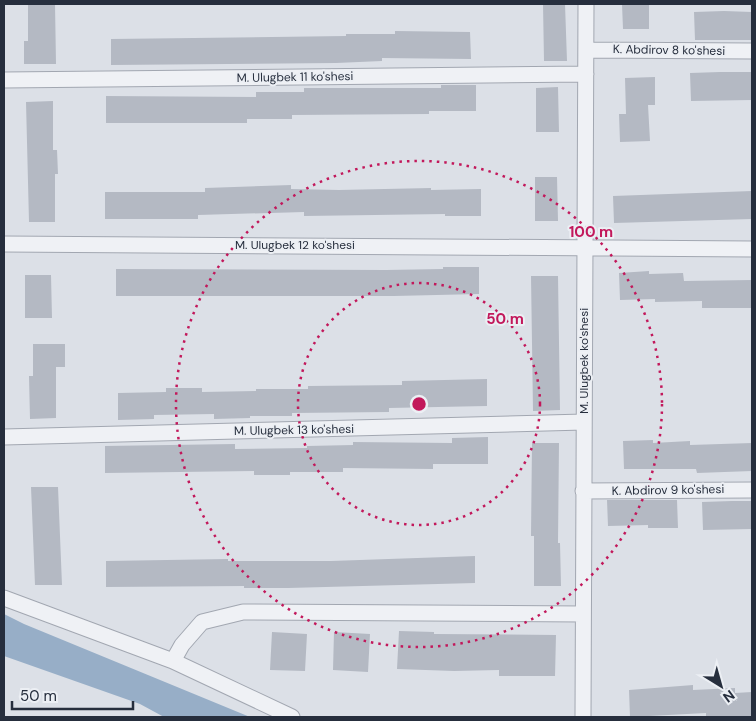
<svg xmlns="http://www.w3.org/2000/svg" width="756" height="721" font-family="'DM Sans',sans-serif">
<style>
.water{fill:#97aec7}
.building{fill:#b4b9c3}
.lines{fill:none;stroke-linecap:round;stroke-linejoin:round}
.street-casing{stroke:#a2a7b1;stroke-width:17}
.street{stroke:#eff1f5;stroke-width:15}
.ring{fill:none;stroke:#c2185b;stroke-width:2.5;stroke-dasharray:2.5 5}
.labels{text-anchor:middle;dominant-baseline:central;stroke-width:4;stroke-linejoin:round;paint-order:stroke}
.street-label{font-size:12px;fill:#262e3d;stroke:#eceff4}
.centre{fill:#c2185b;stroke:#eceff4;stroke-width:2.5}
.ring-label{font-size:15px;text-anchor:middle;font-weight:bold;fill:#c2185b;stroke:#eceff4;stroke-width:4;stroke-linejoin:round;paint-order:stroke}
</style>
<rect width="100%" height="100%" fill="#dce0e7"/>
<path class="water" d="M 4,614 L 24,624 L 250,717 L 164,717 L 140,704 L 4,656 Z"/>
<path class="building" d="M 28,4 L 55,4 L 56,64 L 24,64 L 24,41 L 28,41 Z
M 543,4 L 565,4 L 567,61 L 544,61 Z
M 622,4 L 649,4 L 649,29 L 623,29 Z
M 724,11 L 752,12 L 752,40 L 695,40 L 694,12 Z
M 395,31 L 470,32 L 471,59 L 382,58 L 382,61 L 336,63 L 111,65 L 111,39 L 346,36 L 346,34 L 395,34 Z
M 720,72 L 752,72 L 752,100 L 691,101 L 690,73 Z
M 655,77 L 655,105 L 648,105 L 650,141 L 620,142 L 619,114 L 626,114 L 625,78 Z
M 441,85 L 476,85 L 476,111 L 429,111 L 429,114 L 292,115 L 292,119 L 247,119 L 247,123 L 106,123 L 106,96 L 256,97 L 256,92 L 304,92 L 304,88 L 441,88 Z
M 558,87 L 559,132 L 536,132 L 536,88 Z
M 53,101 L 53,150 L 57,150 L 58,174 L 55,174 L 55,222 L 29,222 L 26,102 Z
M 535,177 L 557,177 L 558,221 L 535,221 Z
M 291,185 L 291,189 L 339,190 L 431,188 L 431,190 L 481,189 L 481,216 L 445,216 L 445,214 L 304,216 L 304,212 L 198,215 L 198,219 L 105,219 L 105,192 L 205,192 L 205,188 Z
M 752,191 L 752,219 L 614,223 L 613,196 Z
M 443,267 L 479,267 L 479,294 L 394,296 L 116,296 L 116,269 L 386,270 L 443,269 Z
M 649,271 L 649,274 L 683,273 L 684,281 L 752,280 L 752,308 L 702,308 L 702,301 L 655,302 L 655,299 L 620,300 L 619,273 Z
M 25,275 L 51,275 L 52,318 L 25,318 Z
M 531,276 L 558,276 L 560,410 L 533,411 Z
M 33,344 L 65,344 L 65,367 L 56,367 L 56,418 L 30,419 L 29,376 L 33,376 Z
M 487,379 L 487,406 L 389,408 L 389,412 L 292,413 L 292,416 L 250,416 L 250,418 L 214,419 L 214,414 L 154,415 L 154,419 L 118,420 L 118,393 L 166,392 L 166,388 L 202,388 L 202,392 L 256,391 L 256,389 L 308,389 L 308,386 L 402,385 L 402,381 Z
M 488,437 L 488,464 L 433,464 L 433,469 L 343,468 L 343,472 L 290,472 L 290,475 L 254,475 L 254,471 L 105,473 L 105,446 L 235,444 L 235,449 L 307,448 L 307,446 L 353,445 L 353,442 L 452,443 L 452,438 Z
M 653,440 L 653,443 L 690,441 L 690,445 L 752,443 L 752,471 L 697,473 L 696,469 L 624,469 L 623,441 Z
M 532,443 L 559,443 L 558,543 L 560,543 L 561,586 L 534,586 L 534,536 L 531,536 Z
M 31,487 L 58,487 L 62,585 L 35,585 Z
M 607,500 L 677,500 L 678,528 L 648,528 L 648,525 L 608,526 Z
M 732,501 L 752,501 L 752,529 L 703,530 L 702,502 Z
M 475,556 L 475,583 L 288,588 L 244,588 L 244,586 L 106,587 L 106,561 L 228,559 L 228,561 L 331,561 Z
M 399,631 L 434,632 L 434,634 L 556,635 L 555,676 L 499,676 L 499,670 L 454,671 L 397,669 Z
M 272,632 L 307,634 L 305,671 L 270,670 Z
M 334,632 L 370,634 L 368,672 L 333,670 Z
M 693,685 L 693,690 L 735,688 L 735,693 L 752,692 L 752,716 L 706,717 L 706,713 L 630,717 L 629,690 Z"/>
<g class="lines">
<g class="street-casing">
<path id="street" d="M 586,50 L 752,51
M 4,80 L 586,74
M 4,244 L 752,249
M 4,437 L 584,422
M 583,491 L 752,490
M 4,598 L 173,661 L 292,717
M 173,661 L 182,645 L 202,622 L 243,612 L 583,614
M 583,717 L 586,4"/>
</g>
<use href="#street" class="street"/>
</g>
<g class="ring">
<circle cx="419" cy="404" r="121"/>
<circle cx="419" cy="404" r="243"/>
</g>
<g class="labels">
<g class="street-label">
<text transform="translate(669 50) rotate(1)">K. Abdirov 8 ko'shesi</text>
<text transform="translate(295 77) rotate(-1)">M. Ulugbek 11 ko'shesi</text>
<text x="295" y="245">M. Ulugbek 12 ko'shesi</text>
<text transform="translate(584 361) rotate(-90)">M. Ulugbek ko'shesi</text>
<text transform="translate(294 430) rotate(-1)">M. Ulugbek 13 ko'shesi</text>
<text transform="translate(668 490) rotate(-1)">K. Abdirov 9 ko'shesi</text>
</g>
</g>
<circle cx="419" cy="404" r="8" class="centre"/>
<g class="ring-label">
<text x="591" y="237">100 m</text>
<text x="505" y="324">50 m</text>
</g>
<rect width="756" height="721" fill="none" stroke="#262e3d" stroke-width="10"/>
<g transform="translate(721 686) rotate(143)" stroke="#eceff4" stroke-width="4" paint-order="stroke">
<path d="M0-4L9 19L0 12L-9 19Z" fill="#262e3d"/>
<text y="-8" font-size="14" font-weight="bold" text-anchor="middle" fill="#262e3d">N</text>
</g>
<path d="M12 701v8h121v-8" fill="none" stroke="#262e3d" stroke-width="2.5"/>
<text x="20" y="701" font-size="15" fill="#262e3d" stroke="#eceff4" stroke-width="4" paint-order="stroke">50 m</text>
</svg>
